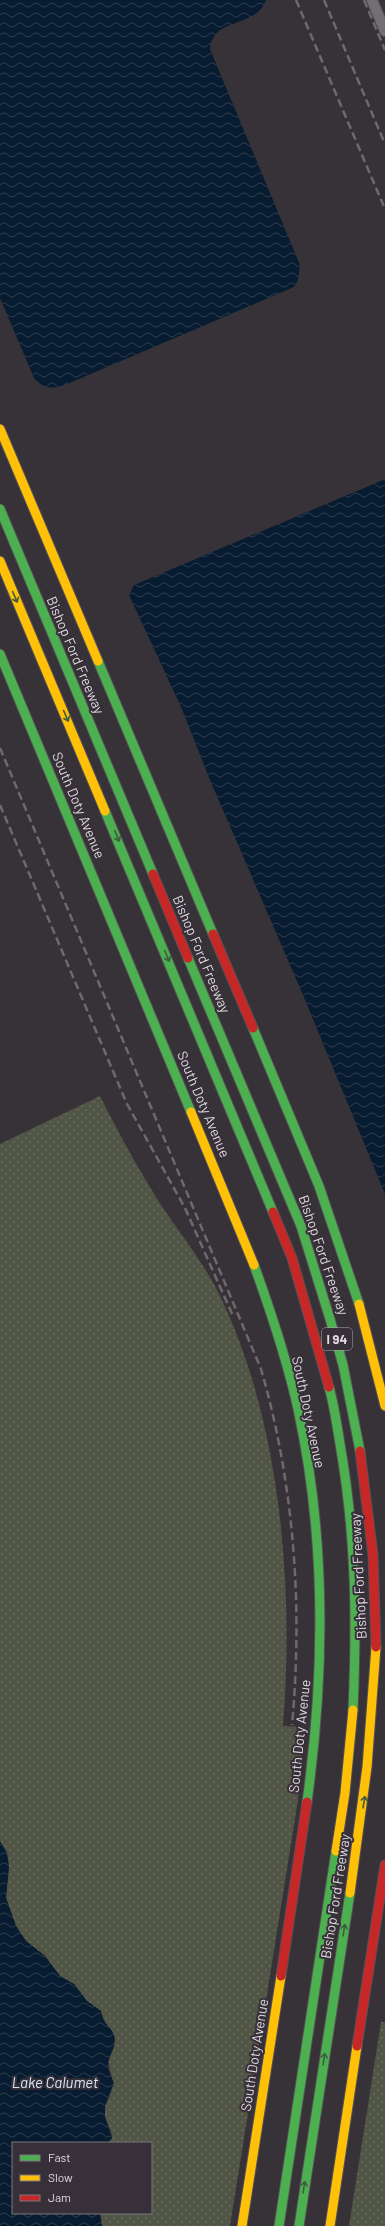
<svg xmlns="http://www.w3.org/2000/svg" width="385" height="2226" font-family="Barlow,sans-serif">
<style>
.grass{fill:url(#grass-dots)}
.water{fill:url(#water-waves)}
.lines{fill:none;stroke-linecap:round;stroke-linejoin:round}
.street-casing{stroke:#555055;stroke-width:12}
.fast-casing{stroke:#555055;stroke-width:11}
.slow-casing{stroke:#555055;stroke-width:11}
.jam-casing{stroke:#555055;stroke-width:11}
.street{stroke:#726e72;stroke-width:10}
.fast{stroke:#4caf50;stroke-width:9}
.slow{stroke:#ffc107;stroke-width:9}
.jam{stroke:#c62828;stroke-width:9}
.rail{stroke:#6d696d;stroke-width:2.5;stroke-dasharray:8 4;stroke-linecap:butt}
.oneway{stroke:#3f5c41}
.labels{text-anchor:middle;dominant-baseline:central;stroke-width:4;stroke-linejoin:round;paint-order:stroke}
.shield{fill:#383039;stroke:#ada7ae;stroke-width:1}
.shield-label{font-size:13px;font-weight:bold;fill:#dfdae0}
.street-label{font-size:14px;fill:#dfdae0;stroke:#383039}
.water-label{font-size:15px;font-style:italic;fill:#d4e7fa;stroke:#383039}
</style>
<defs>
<pattern id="grass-dots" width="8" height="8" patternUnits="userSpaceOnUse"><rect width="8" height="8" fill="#505545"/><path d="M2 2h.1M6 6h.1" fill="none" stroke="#696d60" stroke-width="1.8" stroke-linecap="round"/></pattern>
<pattern id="water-waves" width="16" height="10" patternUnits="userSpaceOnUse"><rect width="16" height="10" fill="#071c30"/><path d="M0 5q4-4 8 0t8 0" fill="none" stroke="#2b3c4e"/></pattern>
</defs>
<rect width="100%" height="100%" fill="#373237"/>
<path class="grass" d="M 100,1096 C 119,1134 139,1170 161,1205 C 181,1235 204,1263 220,1296 C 281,1422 294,1587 283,1726 L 303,1727 L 298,1800 L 230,2226 L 102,2226 L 100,2213 L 151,2213 L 151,2143 L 108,2143 L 112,2138 C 112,2130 107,2124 105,2117 C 103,2105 111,2098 112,2087 C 114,2069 103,2068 114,2048 L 101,2011 L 87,2001 L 74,1984 L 60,1976 L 45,1956 L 26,1941 L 16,1926 L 6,1898 L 9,1866 L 0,1841 L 0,1144 Z
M 381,2022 L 385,2022 L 385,2226 L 349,2226 Z"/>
<path class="water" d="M 0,0 L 266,0 C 256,29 213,16 210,49 L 300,265 L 298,280 L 294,287 L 65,385 C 52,390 43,388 34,378 L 0,298 Z
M 383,480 L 385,481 L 385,1194 L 303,995 L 210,780 L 181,707 L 129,595 L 134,585 Z
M 0,1841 L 7,1853 L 9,1866 L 6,1898 L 16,1926 L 26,1941 L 45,1956 L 60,1976 L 74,1984 L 87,2001 L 101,2011 C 103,2025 111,2026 114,2035 C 118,2048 106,2056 108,2068 C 109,2073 112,2078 114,2083 L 105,2105 L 105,2117 L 112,2138 L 108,2143 L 13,2143 L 13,2213 L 100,2213 L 102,2226 L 0,2226 Z"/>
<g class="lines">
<g class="street-casing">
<path id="street" d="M 372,0 L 385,31"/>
</g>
<g class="fast-casing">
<path id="fast" d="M 0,509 L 153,874
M 0,654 L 191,1112
M 98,661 L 213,934
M 105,811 L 273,1212
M 188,958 L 301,1226 L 330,1319 L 343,1365 L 360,1451
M 253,1028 L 319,1186 L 359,1304
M 254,1265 C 271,1312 287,1360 298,1409 C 326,1538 325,1672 307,1802
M 329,1387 C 334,1405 337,1425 340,1444 C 356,1536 357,1617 353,1710
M 279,2226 L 336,1851
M 299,2226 L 350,1893"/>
</g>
<g class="slow-casing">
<path id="slow" d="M 0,429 L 98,661
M 0,561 L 105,811
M 191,1112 L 254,1265
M 359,1304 L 385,1406
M 336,1851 L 345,1793 L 353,1710
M 350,1893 L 367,1767 L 376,1647
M 242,2226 L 281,1976
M 330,2226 L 357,2046"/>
</g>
<g class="jam-casing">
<path id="jam" d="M 153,874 L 188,958
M 213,934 L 253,1028
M 273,1212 L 292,1258 L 329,1387
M 360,1451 L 373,1555 L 376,1647
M 281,1976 L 307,1802
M 357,2046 L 385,1865"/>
</g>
<use href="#street" class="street"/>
<use href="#fast" class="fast"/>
<use href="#slow" class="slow"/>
<use href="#jam" class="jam"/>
<path class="rail" d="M 296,0 L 385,209
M 324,0 L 385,144
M 364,0 L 385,50
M 0,748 L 261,1369 C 294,1483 303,1606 292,1725
M 0,805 L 127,1104 L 185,1208 L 233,1316"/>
</g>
<defs><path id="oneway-shaft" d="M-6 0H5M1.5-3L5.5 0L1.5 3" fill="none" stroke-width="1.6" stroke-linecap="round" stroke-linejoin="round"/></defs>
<g class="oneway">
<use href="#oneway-shaft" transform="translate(15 597) rotate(67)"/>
<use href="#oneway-shaft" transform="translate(66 716) rotate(67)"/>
<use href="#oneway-shaft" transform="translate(117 836) rotate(67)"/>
<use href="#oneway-shaft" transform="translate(167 956) rotate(67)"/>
<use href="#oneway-shaft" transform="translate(364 1802) rotate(-81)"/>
<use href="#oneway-shaft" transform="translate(344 1930) rotate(-81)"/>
<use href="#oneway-shaft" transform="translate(324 2059) rotate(-81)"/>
<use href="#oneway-shaft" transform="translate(304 2187) rotate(-81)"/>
</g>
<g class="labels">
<rect class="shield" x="322" y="1328" width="30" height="22" rx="3"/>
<g class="shield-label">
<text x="337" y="1339">I 94</text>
</g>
<g class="street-label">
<text transform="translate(76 655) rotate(67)">Bishop Ford Freeway</text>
<text transform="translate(79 805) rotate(67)">South Doty Avenue</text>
<text transform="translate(202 954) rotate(67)">Bishop Ford Freeway</text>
<text transform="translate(204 1104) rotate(67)">South Doty Avenue</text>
<text transform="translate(324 1255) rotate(71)">Bishop Ford Freeway</text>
<text transform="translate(309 1412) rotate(78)">South Doty Avenue</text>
<text transform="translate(358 1576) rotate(-93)">Bishop Ford Freeway</text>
<text transform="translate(299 1736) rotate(-84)">South Doty Avenue</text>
<text transform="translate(335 1896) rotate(-81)">Bishop Ford Freeway</text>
<text transform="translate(254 2055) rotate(-81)">South Doty Avenue</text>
</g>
<g class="water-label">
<text x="55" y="2082">Lake Calumet</text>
</g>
</g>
<rect x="12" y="2142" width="140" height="72" fill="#383039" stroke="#7b747c"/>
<rect x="20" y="2155" width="20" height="6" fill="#4caf50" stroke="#7b747c"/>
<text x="48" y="2162" font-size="12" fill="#dfdae0">Fast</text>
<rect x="20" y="2175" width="20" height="6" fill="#ffc107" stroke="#7b747c"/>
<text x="48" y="2182" font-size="12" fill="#dfdae0">Slow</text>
<rect x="20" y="2195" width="20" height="6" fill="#c62828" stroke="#7b747c"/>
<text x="48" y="2202" font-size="12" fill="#dfdae0">Jam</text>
</svg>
